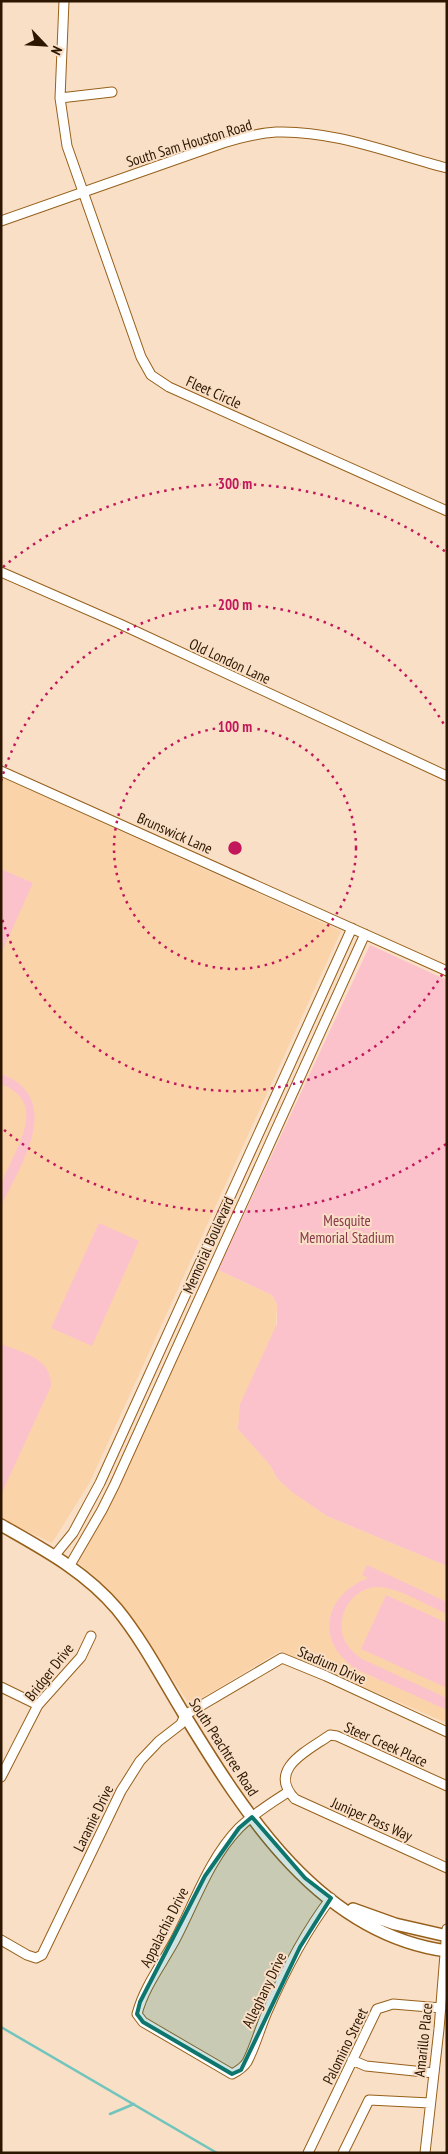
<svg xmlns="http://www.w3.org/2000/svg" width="448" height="2154" font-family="'PT Sans Narrow',sans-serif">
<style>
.built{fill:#fbd3a9}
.green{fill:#fcc2cc}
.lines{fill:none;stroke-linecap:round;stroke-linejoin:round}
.stream{stroke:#71c5bc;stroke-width:2.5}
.minor-casing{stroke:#97601a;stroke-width:11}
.major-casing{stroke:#97601a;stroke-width:14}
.minor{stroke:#fff;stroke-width:9}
.major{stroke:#fff;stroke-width:11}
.marked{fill:#0f766e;fill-opacity:0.2;stroke:#0f766e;stroke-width:4;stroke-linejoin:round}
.ring{fill:none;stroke:#c2185b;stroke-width:2.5;stroke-dasharray:2.5 5}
.labels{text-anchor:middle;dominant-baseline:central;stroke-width:4;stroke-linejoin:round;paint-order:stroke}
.street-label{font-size:15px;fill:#2d1600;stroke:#f8dfc6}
.park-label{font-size:15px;fill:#89374c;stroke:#f8dfc6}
.centre{fill:#c2185b;stroke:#f8dfc6;stroke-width:2.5}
.ring-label{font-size:15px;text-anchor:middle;font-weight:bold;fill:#c2185b;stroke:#f8dfc6;stroke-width:4;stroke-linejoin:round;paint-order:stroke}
</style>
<rect width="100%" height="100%" fill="#f8dfc6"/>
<path class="built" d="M 1,777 L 341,931 L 90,1482 L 52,1543 L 1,1519 Z
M 218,1270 L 272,1295 L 277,1304 L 270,1465 L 277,1478 L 327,1516 L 447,1566 L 447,1723 L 280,1651 L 190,1705 L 128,1612 L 101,1582 L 75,1560 L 84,1548 Z"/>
<path class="green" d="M 1,869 L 33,883 L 1,954 Z
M 370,945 L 447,980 L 447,1566 L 327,1516 L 292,1492 L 277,1478 L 270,1465 L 238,1429 L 240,1404 L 277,1324 L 277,1304 L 272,1295 L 218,1270 Z
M 1,1074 C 66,1098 20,1166 1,1206 C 1,1199 0,1190 2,1183 C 12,1152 52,1104 1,1084 Z
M 99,1223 L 139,1241 L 92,1346 L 51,1328 Z
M 1,1344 C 23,1353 52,1358 51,1386 L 1,1495 Z
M 367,1565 L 447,1602 L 447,1614 C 426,1605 402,1589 379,1587 C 352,1586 335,1617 344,1639 C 348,1648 355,1654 362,1659 L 447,1698 L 447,1710 L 358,1670 C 315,1644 322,1596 368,1578 L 362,1575 Z
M 386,1595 L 447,1623 L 447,1688 L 361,1649 Z"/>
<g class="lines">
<path class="stream" d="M 1,2027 L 217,2153
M 110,2114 L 134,2104"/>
<g class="minor-casing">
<path id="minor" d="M 64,1 L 60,98 L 67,146 L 141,357 L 151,375 L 169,387 L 447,511
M 60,98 L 112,92
M 1,221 L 223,143 C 240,138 258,133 276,132 C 334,130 392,154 447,168
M 1,572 L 120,624 L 447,776
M 1,771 L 447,971
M 55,1555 L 73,1533 L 100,1483 L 352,928
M 70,1565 L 102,1510 L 115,1484 L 365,934
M 1,1687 L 38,1705
M 1,1777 L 38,1705 L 81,1657 L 91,1636
M 447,1786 L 337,1736 L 330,1735 C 309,1750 266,1769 295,1799 L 447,1868
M 288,1792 C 271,1803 253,1814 239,1828 C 209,1859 195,1902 175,1940 C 162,1964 144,1987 137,2014 L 143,2022 L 232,2074 C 238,2071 243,2068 247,2062 C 255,2047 260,2028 267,2012 C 284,1973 305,1932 331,1898
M 1,1940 L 27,1955 L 36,1958 L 42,1955 L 121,1791 L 140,1761 L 159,1741 L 181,1724 L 185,1715 L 282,1658 L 326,1676 L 447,1732
M 352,2060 L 366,2066 L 434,2073
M 308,2153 L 377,2009 L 393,2004 L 441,2008
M 343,2153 L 369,2100 L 430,2103
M 425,2153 L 439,2029 L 447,1929"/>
</g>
<g class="major-casing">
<path id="major" d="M 1,1525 C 43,1549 85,1571 117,1609 C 143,1641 162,1678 184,1714 C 245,1814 320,1934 447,1951
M 353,1909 L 395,1924 L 447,1936"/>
</g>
<use href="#minor" class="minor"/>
<use href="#major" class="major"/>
</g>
<path class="marked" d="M 252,1817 L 305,1878 L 331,1898 L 300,1947 L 241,2070 L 232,2074 L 143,2022 L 137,2014 L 140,2002 L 205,1876 L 239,1828 Z"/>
<g class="ring">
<circle cx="235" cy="848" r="121"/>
<path d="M446 968A243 243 0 0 1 1 915M1 781A243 243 0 0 1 446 728"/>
<path d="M446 1144A364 364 0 0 1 3 1129M3 567A364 364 0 0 1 446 552"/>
</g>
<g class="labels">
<g class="street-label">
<text transform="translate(189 143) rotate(-17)">South Sam Houston Road</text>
<text transform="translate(214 392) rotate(24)">Fleet Circle</text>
<text transform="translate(230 661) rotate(25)">Old London Lane</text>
<text transform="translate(175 833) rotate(24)">Brunswick Lane</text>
<text transform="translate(208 1245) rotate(-66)">Memorial Boulevard</text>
<text transform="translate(332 1665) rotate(24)">Stadium Drive</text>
<text transform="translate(49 1672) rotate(-52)">Bridger Drive</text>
<text transform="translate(386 1744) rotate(24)">Steer Creek Place</text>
<text transform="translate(224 1747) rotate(57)">South Peachtree Road</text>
<text transform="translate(93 1818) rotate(-64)">Laramie Drive</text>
<text transform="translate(372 1819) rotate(24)">Juniper Pass Way</text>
<text transform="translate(164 1927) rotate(-63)">Appalachia Drive</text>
<text transform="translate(264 1990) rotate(-64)">Alleghany Drive</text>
<text transform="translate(423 2040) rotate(-84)">Amarillo Place</text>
<text transform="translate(345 2046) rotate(-64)">Palomino Street</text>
</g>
<g class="park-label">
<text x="347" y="1220">Mesquite<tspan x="347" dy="17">Memorial Stadium</tspan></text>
</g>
</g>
<circle cx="235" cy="848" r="8" class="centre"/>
<g class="ring-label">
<text x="235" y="489">300 m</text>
<text x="235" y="610">200 m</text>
<text x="235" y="732">100 m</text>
</g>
<rect width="448" height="2154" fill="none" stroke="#2d1600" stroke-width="5"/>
<g transform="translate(45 45) rotate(115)" stroke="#f8dfc6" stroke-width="4" paint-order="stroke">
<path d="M0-4L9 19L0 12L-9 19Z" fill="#2d1600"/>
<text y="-8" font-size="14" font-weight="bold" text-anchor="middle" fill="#2d1600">N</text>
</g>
</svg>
